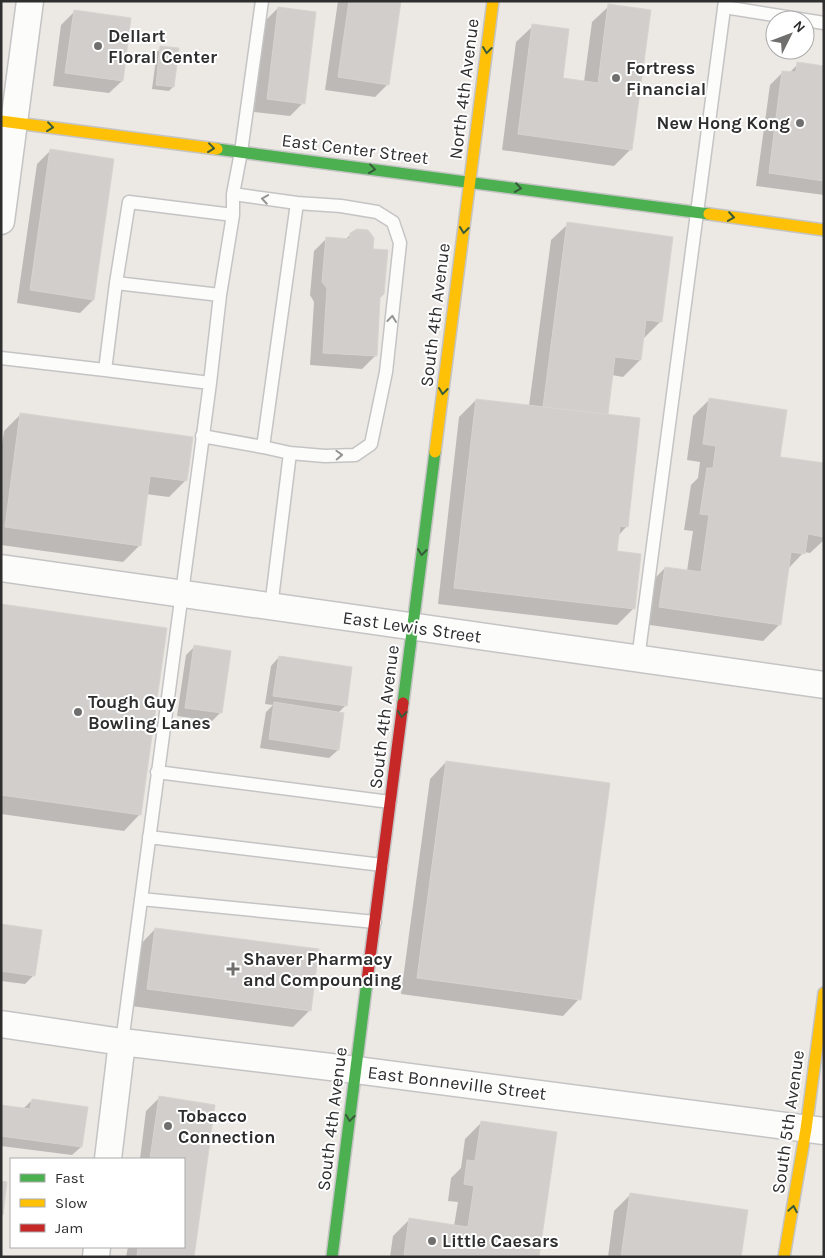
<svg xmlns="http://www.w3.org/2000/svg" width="825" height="1258" font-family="Karla,sans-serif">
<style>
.shadow{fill:#0003}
.building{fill:#d1cecb;stroke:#d7d4d0}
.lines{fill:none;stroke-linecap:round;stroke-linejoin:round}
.lane-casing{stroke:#c5c4c5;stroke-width:15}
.street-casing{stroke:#c5c4c5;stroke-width:29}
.fast-casing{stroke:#c5c4c5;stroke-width:14}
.slow-casing{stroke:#c5c4c5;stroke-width:14}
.jam-casing{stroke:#c5c4c5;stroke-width:14}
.lane{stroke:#fcfcfb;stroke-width:12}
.street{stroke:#fcfcfb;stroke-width:26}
.fast{stroke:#4caf50;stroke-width:11}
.slow{stroke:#ffc107;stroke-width:11}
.jam{stroke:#c62828;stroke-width:11}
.oneway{stroke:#385b3a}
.oneway2{stroke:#959594}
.poi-dot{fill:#706f6e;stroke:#fff;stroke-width:2}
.labels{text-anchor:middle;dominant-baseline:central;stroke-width:4;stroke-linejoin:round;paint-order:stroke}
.poi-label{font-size:18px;font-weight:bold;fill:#2e2e2e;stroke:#fff;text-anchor:start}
.street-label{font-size:18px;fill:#2e2e2e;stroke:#fff}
</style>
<rect width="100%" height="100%" fill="#ece8e4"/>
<path class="shadow" d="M 338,1 L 400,1 L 388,84 L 375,97 L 325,90 Z
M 609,6 L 631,149 L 614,166 L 502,150 L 516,42 L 533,26 L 561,79 L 584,82 L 592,22 Z
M 278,8 L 303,103 L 290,116 L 254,112 L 265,21 Z
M 74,12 L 122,81 L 109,93 L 53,86 L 61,25 Z
M 161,48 L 173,87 L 169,91 L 152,89 L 157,52 Z
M 798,64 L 824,67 L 824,195 L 756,186 L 770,85 L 783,72 L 789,73 Z
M 50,151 L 93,300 L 80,313 L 17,303 L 37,164 Z
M 568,224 L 661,321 L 644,338 L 642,337 L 640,360 L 623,377 L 612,375 L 606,416 L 627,526 L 618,536 L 616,552 L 634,608 L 617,625 L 438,604 L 459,417 L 476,400 L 529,406 L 551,240 Z
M 351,234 L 372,250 L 379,298 L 375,356 L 362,369 L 310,365 L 314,302 L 310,295 L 314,251 L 327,238 L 345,240 Z
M 709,400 L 779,458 L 824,465 L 824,540 L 810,553 L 804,552 L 787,570 L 780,624 L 763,641 L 643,624 L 648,585 L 665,568 L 687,571 L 693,531 L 684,530 L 691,485 L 698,478 L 700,462 L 687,460 L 693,416 Z
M 21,414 L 186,480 L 169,497 L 146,494 L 140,545 L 123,562 L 1,545 L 1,451 L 4,431 Z
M 1,605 L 140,814 L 124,831 L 1,814 Z
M 195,646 L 220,713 L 212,721 L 177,716 L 186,655 Z
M 279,657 L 351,668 L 345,706 L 338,713 L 338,750 L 329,758 L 260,748 L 266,712 L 273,705 L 265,704 L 271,666 Z
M 446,762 L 579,999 L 563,1016 L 401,994 L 430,779 Z
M 1,926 L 33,976 L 25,984 L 1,981 Z
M 155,929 L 310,1010 L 293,1027 L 131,1006 L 139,946 Z
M 159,1098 L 214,1106 L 193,1257 L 126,1257 L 128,1247 L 184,1247 L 184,1159 L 140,1159 L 146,1111 Z
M 32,1100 L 81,1147 L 72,1155 L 1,1146 L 1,1106 L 23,1109 Z
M 482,1122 L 537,1257 L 390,1257 L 393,1236 L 410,1219 L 454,1226 L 458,1202 L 448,1201 L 451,1178 L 461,1168 L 465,1139 Z
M 631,1194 L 740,1257 L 608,1257 L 614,1211 Z"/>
<path class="building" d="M 349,1 L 401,1 L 389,85 L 338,77 Z
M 608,4 L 651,10 L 632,150 L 518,134 L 532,24 L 569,29 L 563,78 L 598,83 Z
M 278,7 L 316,12 L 305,104 L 267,99 Z
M 74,10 L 131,18 L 123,81 L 65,73 Z
M 160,46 L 179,48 L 174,87 L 156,85 Z
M 797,62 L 824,66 L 824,181 L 769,173 L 782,71 L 796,72 Z
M 50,149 L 114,159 L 94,300 L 30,290 Z
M 567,222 L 673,237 L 662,322 L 646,320 L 641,360 L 615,357 L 608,414 L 543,407 Z
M 357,229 L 368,230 L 374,238 L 373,249 L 388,250 L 384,294 L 380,298 L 377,356 L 323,353 L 327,288 L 322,282 L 326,237 L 350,239 L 350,233 Z
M 709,398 L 787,410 L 780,457 L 824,463 L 824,537 L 808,534 L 805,554 L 791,552 L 781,625 L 659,607 L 665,567 L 701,572 L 709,515 L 700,514 L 707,468 L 713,468 L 716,446 L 703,444 Z
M 476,399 L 640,418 L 628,527 L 620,526 L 617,551 L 641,554 L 635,609 L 454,588 Z
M 20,413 L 193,437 L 187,481 L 150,476 L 141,546 L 5,527 Z
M 1,604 L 167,628 L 141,815 L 1,795 Z
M 194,645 L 231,651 L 222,713 L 185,708 Z
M 279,656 L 352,667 L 347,706 L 273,696 Z
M 274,702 L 344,713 L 339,750 L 269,739 Z
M 446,761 L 610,783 L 581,1000 L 417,978 Z
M 1,924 L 42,930 L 35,976 L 1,971 Z
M 155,928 L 319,949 L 311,1011 L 147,989 Z
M 159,1096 L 215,1105 L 194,1257 L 137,1257 L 138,1247 L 184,1247 L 184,1159 L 150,1159 Z
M 32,1099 L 88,1107 L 82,1147 L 1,1136 L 1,1105 L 30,1109 Z
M 481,1121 L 557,1132 L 539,1257 L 415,1257 L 404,1255 L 409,1218 L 468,1227 L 474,1186 L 464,1184 L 467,1160 L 475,1161 Z
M 1,1181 L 7,1182 L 3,1215 L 1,1215 Z
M 630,1193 L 748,1210 L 741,1257 L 621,1257 Z"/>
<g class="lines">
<g class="lane-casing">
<path id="lane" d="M 724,7 L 824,23
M 233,194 L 297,203 L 341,206 L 377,212 L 393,222 L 400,243 L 386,372 L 371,444 L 355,455 L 325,456 L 290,453 L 263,447
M 220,295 L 116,283 L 129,202 L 233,215
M 1,358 L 105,370 L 116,283
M 105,370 L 210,383
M 202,436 L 263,447 L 297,203
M 271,607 L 290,453
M 638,659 L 725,1
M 157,772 L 390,802
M 149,837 L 382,865
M 141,899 L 375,922
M 122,1042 L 210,383 L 220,295 L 233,215 L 233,194 L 241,152 L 262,1"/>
</g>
<g class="street-casing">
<path id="street" d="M 1,221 L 30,1
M 1,568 L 824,685
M 1,1024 L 122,1042 L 356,1070 L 824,1131
M 108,1159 L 122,1042
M 96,1257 L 97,1247"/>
</g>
<g class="fast-casing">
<path id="fast" d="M 217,149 L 709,214
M 403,703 L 435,452
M 332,1257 L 367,981"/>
</g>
<g class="slow-casing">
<path id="slow" d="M 1,121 L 217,149
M 709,214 L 824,230
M 435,452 L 493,1
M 784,1257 L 806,1129 L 824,993"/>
</g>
<g class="jam-casing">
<path id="jam" d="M 367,981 L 403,703"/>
</g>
<use href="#lane" class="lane"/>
<use href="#street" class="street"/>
<use href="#fast" class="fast"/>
<use href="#slow" class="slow"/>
<use href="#jam" class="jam"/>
</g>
<defs><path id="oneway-chevron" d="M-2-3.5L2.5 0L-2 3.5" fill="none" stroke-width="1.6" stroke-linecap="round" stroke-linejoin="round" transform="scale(1.25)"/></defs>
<g class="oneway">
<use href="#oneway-chevron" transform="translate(487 50) rotate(97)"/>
<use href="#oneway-chevron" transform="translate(50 127) rotate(7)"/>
<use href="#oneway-chevron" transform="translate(211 148) rotate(7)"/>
<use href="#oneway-chevron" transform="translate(372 169) rotate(7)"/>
<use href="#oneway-chevron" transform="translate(518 188) rotate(8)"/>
<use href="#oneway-chevron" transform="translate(731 217) rotate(8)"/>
<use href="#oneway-chevron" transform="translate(464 230) rotate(97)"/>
<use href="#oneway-chevron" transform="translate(443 391) rotate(97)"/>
<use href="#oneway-chevron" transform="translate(422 552) rotate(97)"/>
<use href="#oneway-chevron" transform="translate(402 714) rotate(97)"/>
<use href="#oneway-chevron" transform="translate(350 1118) rotate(97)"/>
<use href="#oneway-chevron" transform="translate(793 1209) rotate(-80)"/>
</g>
<g class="oneway2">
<use href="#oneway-chevron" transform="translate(265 199) rotate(-171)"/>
<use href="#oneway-chevron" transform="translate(392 319) rotate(-84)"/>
<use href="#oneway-chevron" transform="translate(339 455) rotate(-2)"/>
</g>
<g class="poi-dot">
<circle cx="98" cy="46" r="5"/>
<circle cx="616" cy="78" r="5"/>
<circle cx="800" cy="123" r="5"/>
<circle cx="78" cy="712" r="5"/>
<path d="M230.5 961.5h5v5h5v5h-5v5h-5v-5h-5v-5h5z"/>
<circle cx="168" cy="1126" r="5"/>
<circle cx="432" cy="1241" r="5"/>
</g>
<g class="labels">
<g class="poi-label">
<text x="108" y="36">Dellart<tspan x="108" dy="21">Floral Center</tspan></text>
<text x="626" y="68">Fortress<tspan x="626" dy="21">Financial</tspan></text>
<text x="790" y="123" text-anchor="end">New Hong Kong</text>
<text x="88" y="702">Tough Guy<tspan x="88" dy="21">Bowling Lanes</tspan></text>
<text x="243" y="959">Shaver Pharmacy<tspan x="243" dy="21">and Compounding</tspan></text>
<text x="178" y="1116">Tobacco<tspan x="178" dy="21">Connection</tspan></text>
<text x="442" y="1241">Little Caesars</text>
</g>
<g class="street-label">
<text transform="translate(464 89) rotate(-83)">North 4th Avenue</text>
<text transform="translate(355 149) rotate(7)">East Center Street</text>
<text transform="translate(435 315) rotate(-83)">South 4th Avenue</text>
<text transform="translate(412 627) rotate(8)">East Lewis Street</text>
<text transform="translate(384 717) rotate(-83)">South 4th Avenue</text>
<text transform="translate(457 1083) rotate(7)">East Bonneville Street</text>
<text transform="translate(332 1119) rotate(-83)">South 4th Avenue</text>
<text transform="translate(788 1122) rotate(-82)">South 5th Avenue</text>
</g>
</g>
<rect width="825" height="1258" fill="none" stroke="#2e2e2e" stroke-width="5"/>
<rect x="10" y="1158" width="175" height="90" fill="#ffffff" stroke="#ababab"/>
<rect x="20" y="1174" width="25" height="8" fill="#4caf50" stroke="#ababab"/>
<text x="55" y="1183" font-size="15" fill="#2e2e2e">Fast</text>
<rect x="20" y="1199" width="25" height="8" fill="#ffc107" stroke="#ababab"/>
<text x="55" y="1208" font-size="15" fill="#2e2e2e">Slow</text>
<rect x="20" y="1224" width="25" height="8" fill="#c62828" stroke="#ababab"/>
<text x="55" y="1233" font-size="15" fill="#2e2e2e">Jam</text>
<g transform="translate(790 35) rotate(48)"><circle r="24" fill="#ffffff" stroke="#ababab"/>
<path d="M0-4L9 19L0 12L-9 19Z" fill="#706f6e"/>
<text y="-8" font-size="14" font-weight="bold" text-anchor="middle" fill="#2e2e2e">N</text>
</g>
</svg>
